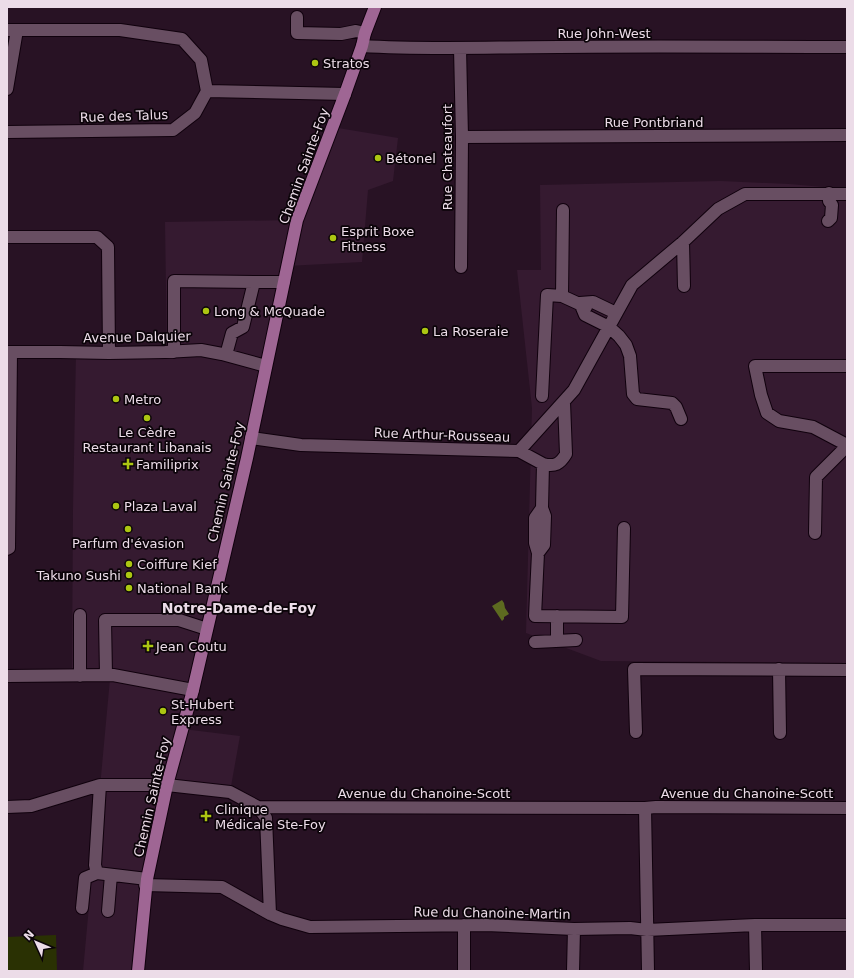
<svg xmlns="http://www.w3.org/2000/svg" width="854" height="978" font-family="'DejaVu Sans',sans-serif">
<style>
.built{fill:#351a30}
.green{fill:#2a3103}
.water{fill:#5d6a20}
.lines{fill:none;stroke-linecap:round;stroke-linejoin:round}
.minor-casing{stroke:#10010d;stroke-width:14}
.major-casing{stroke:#10010d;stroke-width:14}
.minor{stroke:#684e62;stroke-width:12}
.major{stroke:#9f6694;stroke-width:12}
.poi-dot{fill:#acc612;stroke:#0b0409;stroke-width:1.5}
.labels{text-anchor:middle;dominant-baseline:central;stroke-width:3.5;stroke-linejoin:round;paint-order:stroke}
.street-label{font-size:13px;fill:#ecdce8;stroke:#0b0409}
.poi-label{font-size:13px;fill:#ecdce8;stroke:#0b0409;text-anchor:start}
.neighbourhood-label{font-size:14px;font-weight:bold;fill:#ecdce8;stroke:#0b0409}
</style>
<rect width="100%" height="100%" fill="#281224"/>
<path class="built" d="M 332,127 L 398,138 L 393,181 L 368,190 L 362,262 L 287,266 L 183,729 L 240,736 L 230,792 L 167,785 L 138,971 L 83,971 L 111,668 L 72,668 L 73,509 L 76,352 L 167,358 L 165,222 L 297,220 Z
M 721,181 L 789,184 L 847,189 L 847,663 L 601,661 L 526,633 L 532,408 L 517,270 L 541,270 L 540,185 Z"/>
<path class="green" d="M 56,935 L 57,971 L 7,971 L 7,937 Z"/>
<path class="water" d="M 502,600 L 504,603 L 505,608 L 509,614 L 504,617 L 504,619 L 502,621 L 492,606 Z"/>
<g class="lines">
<g class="minor-casing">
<path id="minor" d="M 297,17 L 297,33 L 341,34 L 356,31 L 365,33
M 7,30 L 120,30 L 182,39 L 201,60 L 207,91
M 362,46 C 427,50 493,47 559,47 C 655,46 751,47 847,47
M 460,48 L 462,137 L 461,267
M 7,89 L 17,30
M 207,91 L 345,94
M 7,132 L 173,130 L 195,113 L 207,91
M 462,137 L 847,135
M 828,221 L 831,218 L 832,205 L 829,201 L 829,193
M 7,237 L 97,237 L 108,247 L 109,353
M 683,242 L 684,286
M 562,296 L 563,210
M 580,303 L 585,315 L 609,327 L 619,336 L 626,345 L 630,356 L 633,394 L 637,399 L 672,403 L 676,407 L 681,419
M 580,303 L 593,302 L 616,313
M 7,352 L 60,352 L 109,353 L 165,352 L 201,350 L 222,354 L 266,366
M 174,352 L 174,281 L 254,282
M 226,355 L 232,333 L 243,327 L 254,282 L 284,282
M 847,366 L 755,366 L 761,395 L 767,413 L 779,421 L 813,427 L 847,445
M 542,396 L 547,295 L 562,296 L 586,307
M 251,438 L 301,445 L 519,451 L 543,464 L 542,508 L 535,518 L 535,543 L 538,553 L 535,616 L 622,617 L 624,528
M 519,451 L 574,390 L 632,285 L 683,242 L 718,209 L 745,194 L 847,194
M 543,464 C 555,467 560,464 566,454 L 564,402
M 815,533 L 816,477 L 847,446
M 7,549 L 9,548 L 11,352
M 538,553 L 544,545 L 545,516 L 542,508
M 557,641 L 557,616
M 535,642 L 576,640
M 779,669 L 780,733
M 106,675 L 105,620 L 179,620 L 207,629
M 7,676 L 113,675 L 193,690
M 80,676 L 80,615
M 636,732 L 634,669 L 847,670
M 100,785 L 95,865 L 97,873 L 147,879
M 7,807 L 31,806 L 100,785 L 167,785 L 230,792 L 258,807 L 645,808 L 656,807 L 847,808
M 258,807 L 266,818 L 270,914
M 645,808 L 648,971
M 145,885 L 222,887 L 270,914 L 282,919 L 310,927 L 486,925 L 574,929 L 630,928 L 647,930 L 755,925 L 847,925
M 82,908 L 85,878 L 97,873
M 108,911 L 111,875
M 755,925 L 756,971
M 464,971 L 464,925
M 573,971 L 574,929"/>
</g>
<g class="major-casing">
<path id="major" d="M 138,971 L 147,879 L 167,785 L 193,690 L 247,458 L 297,220 L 345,94 L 362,46 L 365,33 L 375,7"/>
</g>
<use href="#minor" class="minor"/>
<use href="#major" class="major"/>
</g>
<g class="poi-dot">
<circle cx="315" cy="63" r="4"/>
<circle cx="378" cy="158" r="4"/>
<circle cx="333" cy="238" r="4"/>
<circle cx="206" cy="311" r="4"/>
<circle cx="425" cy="331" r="4"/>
<circle cx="116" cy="399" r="4"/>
<circle cx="147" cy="418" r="4"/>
<path d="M126 458h4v4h4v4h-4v4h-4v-4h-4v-4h4z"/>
<circle cx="116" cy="506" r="4"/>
<circle cx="128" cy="529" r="4"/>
<circle cx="129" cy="564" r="4"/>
<circle cx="129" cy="575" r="4"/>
<circle cx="129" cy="588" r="4"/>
<path d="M146 640h4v4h4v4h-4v4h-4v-4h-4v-4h4z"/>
<circle cx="163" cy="711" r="4"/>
<path d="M204 810h4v4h4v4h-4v4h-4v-4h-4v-4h4z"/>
</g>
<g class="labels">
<g class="street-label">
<text x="604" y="33">Rue John-West</text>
<text transform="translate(124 116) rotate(-2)">Rue des Talus</text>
<text x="654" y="122">Rue Pontbriand</text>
<text transform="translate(447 157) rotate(-90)">Rue Chateaufort</text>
<text transform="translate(304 166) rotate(-70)">Chemin Sainte-Foy</text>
<text transform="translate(137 337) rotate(-1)">Avenue Dalquier</text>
<text transform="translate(442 435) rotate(2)">Rue Arthur-Rousseau</text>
<text transform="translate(226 482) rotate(-77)">Chemin Sainte-Foy</text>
<text x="424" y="793">Avenue du Chanoine-Scott</text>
<text x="747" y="793">Avenue du Chanoine-Scott</text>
<text transform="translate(152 797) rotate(-77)">Chemin Sainte-Foy</text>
<text transform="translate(492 913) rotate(1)">Rue du Chanoine-Martin</text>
</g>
<g class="poi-label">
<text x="323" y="63">Stratos</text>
<text x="386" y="158">Bétonel</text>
<text x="341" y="231">Esprit Boxe<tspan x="341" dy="15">Fitness</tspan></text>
<text x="214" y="311">Long &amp; McQuade</text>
<text x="433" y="331">La Roseraie</text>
<text x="124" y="399">Metro</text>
<text x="147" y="432" text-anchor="middle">Le Cèdre<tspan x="147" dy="15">Restaurant Libanais</tspan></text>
<text x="136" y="464">Familiprix</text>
<text x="124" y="506">Plaza Laval</text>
<text x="128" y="543" text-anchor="middle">Parfum d'évasion</text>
<text x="137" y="564">Coiffure Kief</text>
<text x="121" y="575" text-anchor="end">Takuno Sushi</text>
<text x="137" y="588">National Bank</text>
<text x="156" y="646">Jean Coutu</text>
<text x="171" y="704">St-Hubert<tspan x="171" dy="15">Express</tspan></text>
<text x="215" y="809">Clinique<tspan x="215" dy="15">Médicale Ste-Foy</tspan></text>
</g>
<g class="neighbourhood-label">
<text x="239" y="608">Notre-Dame-de-Foy</text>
</g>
</g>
<rect width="854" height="978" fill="none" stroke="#ecdce8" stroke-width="16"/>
<g transform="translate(36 942) rotate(314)" stroke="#0b0409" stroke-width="3" paint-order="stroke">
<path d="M0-3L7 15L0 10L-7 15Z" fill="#ecdce8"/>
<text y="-6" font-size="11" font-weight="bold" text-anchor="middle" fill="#ecdce8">N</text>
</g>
</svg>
